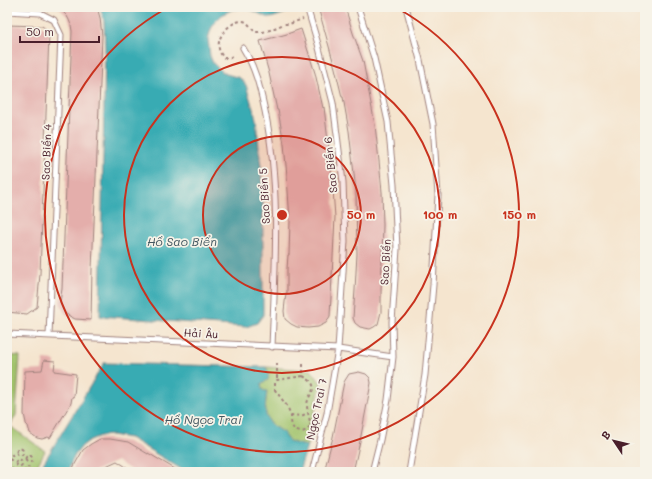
<svg xmlns="http://www.w3.org/2000/svg" width="652" height="479" font-family="Mali,sans-serif">
<style>
.green{fill:#a1c36c;stroke:#76714c}
.water{fill:#39abb3;stroke:#42656f}
.building{fill:#e4aeab}
.lines{fill:none;stroke-linecap:round;stroke-linejoin:round}
.service-casing{stroke:#a0827d;stroke-width:7}
.path{stroke:#a0827d;stroke-width:2;stroke-dasharray:3 3;stroke-linecap:butt}
.service{stroke:#fff;stroke-width:5}
.ring{fill:none;stroke:#c8321e;stroke-width:2}
.labels{text-anchor:middle;dominant-baseline:central;stroke-width:3.5;stroke-linejoin:round;paint-order:stroke}
.street-label{font-size:11px;fill:#4a1f2b;stroke:#f7f3e8}
.water-label{font-size:12px;font-style:italic;fill:#435761;stroke:#f7f3e8}
.centre{fill:#c8321e;stroke:#f7f3e8;stroke-width:2}
.ring-label{font-size:12px;text-anchor:middle;font-weight:bold;fill:#c8321e;stroke:#f7f3e8;stroke-width:3.5;stroke-linejoin:round;paint-order:stroke}
</style>
<rect width="100%" height="100%" fill="#f7f3e8"/>
<filter id="ink" filterUnits="userSpaceOnUse"><feTurbulence type="fractalNoise" baseFrequency=".025" numOctaves="2"/><feDisplacementMap in="SourceGraphic" scale="8" xChannelSelector="R" yChannelSelector="G"/><feConvolveMatrix kernelMatrix="1 2 1 2 8 2 1 2 1" color-interpolation-filters="sRGB"/></filter>
<filter id="wash" filterUnits="userSpaceOnUse"><feTurbulence type="fractalNoise" baseFrequency=".012" numOctaves="4" result="noise"/><feDisplacementMap in="SourceGraphic" scale="16" xChannelSelector="R" yChannelSelector="G"/><feGaussianBlur stdDeviation="0.9" result="paint"/><feColorMatrix in="noise" values="0 0 0 0 0 0 0 0 0 0 0 0 0 0 0 0 0 1.4 0 .05"/><feComposite in="paint" operator="in"/></filter>
<g filter="url(#wash)">
<rect width="100%" height="100%" fill="#f5e5cf"/>
<path class="green" d="M 7,355 L 20,356 L 16,415 L 10,426 L 45,451 L 34,472 L 7,472 Z
M 266,367 L 311,370 L 321,383 L 307,446 C 299,444 285,443 284,433 C 263,421 264,414 267,392 L 264,391 L 262,389 L 261,387 L 262,383 L 265,381 L 268,372 Z"/>
<path class="water" d="M 100,7 L 293,7 L 294,10 L 271,18 L 264,16 L 254,11 L 243,8 L 231,10 L 222,15 L 215,22 L 211,29 L 208,39 L 210,56 L 213,63 L 219,69 L 226,74 L 240,78 L 246,85 L 256,119 L 261,165 L 263,202 L 263,315 L 257,323 L 246,327 L 100,316 L 105,50 L 104,21 Z
M 104,363 L 266,367 C 268,371 269,375 268,380 L 262,383 C 261,388 261,391 267,391 C 264,414 263,421 284,433 C 285,443 299,444 307,446 L 299,472 L 186,472 L 130,438 L 112,435 L 100,436 L 90,440 L 82,446 L 75,455 L 71,463 L 68,472 L 38,472 Z"/>
<g id="blocks">
<path class="building" d="M 58,7 L 97,7 L 100,18 L 102,36 L 101,60 L 92,269 L 91,320 L 75,319 L 66,314 L 63,310 L 60,302 L 62,289 L 72,31 L 71,25 L 69,20 L 67,16 Z
M 318,7 L 345,7 L 353,33 L 363,61 L 375,125 L 379,161 L 382,192 L 383,225 L 382,257 L 381,292 L 381,312 L 378,324 L 374,327 L 370,329 L 360,327 L 355,323 L 353,318 L 355,290 L 357,254 L 356,191 L 349,131 L 343,97 L 342,97 L 335,68 Z
M 7,25 L 42,26 L 46,29 L 49,34 L 40,274 L 37,307 L 27,314 L 7,312 Z
M 301,29 L 315,73 L 323,108 L 324,107 L 332,176 L 335,217 L 330,316 L 326,323 L 318,327 L 308,328 L 297,327 L 291,324 L 285,319 L 284,311 L 286,293 L 287,293 L 287,269 L 288,255 L 289,255 L 290,221 L 287,176 L 284,144 L 278,110 L 277,110 L 269,73 L 260,41 L 287,34 Z
M 44,360 L 55,361 L 54,371 L 76,374 L 74,396 L 72,397 L 71,403 L 50,438 L 48,437 L 42,439 L 37,438 L 30,433 L 28,426 L 26,424 L 26,423 L 24,414 L 25,371 L 42,370 Z
M 359,372 L 366,374 L 370,378 L 371,383 L 360,441 L 353,472 L 324,472 L 333,437 L 344,382 L 349,374 Z
M 100,439 L 110,439 L 128,442 L 148,454 L 148,453 L 180,472 L 134,472 L 117,461 L 93,472 L 72,472 L 74,466 L 83,450 L 91,444 Z"/>
</g>
</g>
<g filter="url(#ink)">
<use href="#blocks" fill-opacity="0" stroke="#a0827d" stroke-width="1"/>
<g class="lines">
<g class="service-casing">
<path id="service" d="M 307,7 L 318,44 L 333,103 L 343,182 L 345,241 L 338,349 L 327,413 L 312,472
M 358,7 L 374,58 L 388,122 L 394,185 L 397,249 L 392,322 L 393,357 L 388,400 L 380,440 L 372,472
M 406,7 L 420,60 L 433,124 L 438,195 L 433,285 L 425,375 L 409,472
M 7,11 L 40,13 L 54,20 L 61,35 L 49,336
M 243,48 C 256,69 260,88 265,111 C 281,188 275,268 272,347
M 7,334 L 338,349 L 393,357"/>
</g>
<path class="path" d="M 232,56 L 230,58 L 224,58 C 207,40 235,16 246,22 C 249,24 252,29 255,32 L 263,32 L 270,30 L 284,24 L 289,24 L 303,19
M 277,363 L 277,380
M 303,364 L 303,376 C 323,387 308,392 307,405 C 307,412 310,418 310,424 L 315,427
M 303,376 L 277,380 L 275,383 L 275,390 L 287,406 L 291,415 L 301,416 L 308,413
M 291,415 C 291,419 291,422 292,426 C 296,434 307,434 310,425
M16.5 452a3.5 3.5 0 1 1 7 0a3.5 3.5 0 1 1-7 0Z
M 7,455 L 9,453 L 11,453 L 13,457 L 11,460 L 7,458
M25.5 459a3.5 3.5 0 1 1 7 0a3.5 3.5 0 1 1-7 0Z
M15.5 463a3.5 3.5 0 1 1 7 0a3.5 3.5 0 1 1-7 0Z
M 7,465 L 11,466 L 12,469 L 10,471 L 7,471
M 18,472 L 18,466
M 25,472 L 25,468 L 28,467 L 31,468 L 31,472"/>
<use href="#service" class="service"/>
</g>
</g>
<circle cx="282" cy="215" r="79" fill="#c8321e" fill-opacity=".12"/>
<g class="ring">
<circle cx="282" cy="215" r="79"/>
<circle cx="282" cy="215" r="158"/>
<path d="M397 8A237 237 0 1 1 167 8"/>
</g>
<g class="labels">
<g class="street-label">
<text transform="translate(46 152) rotate(-88)">Sao Biển 4</text>
<text transform="translate(330 165) rotate(-96)">Sao Biển 6</text>
<text transform="translate(264 196) rotate(-93)">Sao Biển 5</text>
<text transform="translate(385 262) rotate(-87)">Sao Biển</text>
<text transform="translate(201 333) rotate(3)">Hải Âu</text>
<text transform="translate(316 409) rotate(-78)">Ngọc Trai 7</text>
</g>
<g class="water-label">
<text x="182" y="241">Hồ Sao Biển</text>
<text x="203" y="419">Hồ Ngọc Trai</text>
</g>
</g>
<circle cx="282" cy="215" r="6" class="centre"/>
<g class="ring-label">
<text x="361" y="219">50 m</text>
<text x="440" y="219">100 m</text>
<text x="519" y="219">150 m</text>
</g>
<rect width="652" height="479" fill="none" stroke="#f7f3e8" stroke-width="24"/>
<g transform="translate(614 441) rotate(305)" stroke="#f7f3e8" stroke-width="3" paint-order="stroke">
<path d="M0-3L7 15L0 10L-7 15Z" fill="#4a1f2b"/>
<text y="-6" font-size="11" font-weight="bold" text-anchor="middle" fill="#4a1f2b">B</text>
</g>
<path d="M20 36v6h79v-6" fill="none" stroke="#4a1f2b" stroke-width="2"/>
<text x="26" y="36" font-size="12" fill="#4a1f2b" stroke="#f7f3e8" stroke-width="3" paint-order="stroke">50 m</text>
</svg>
